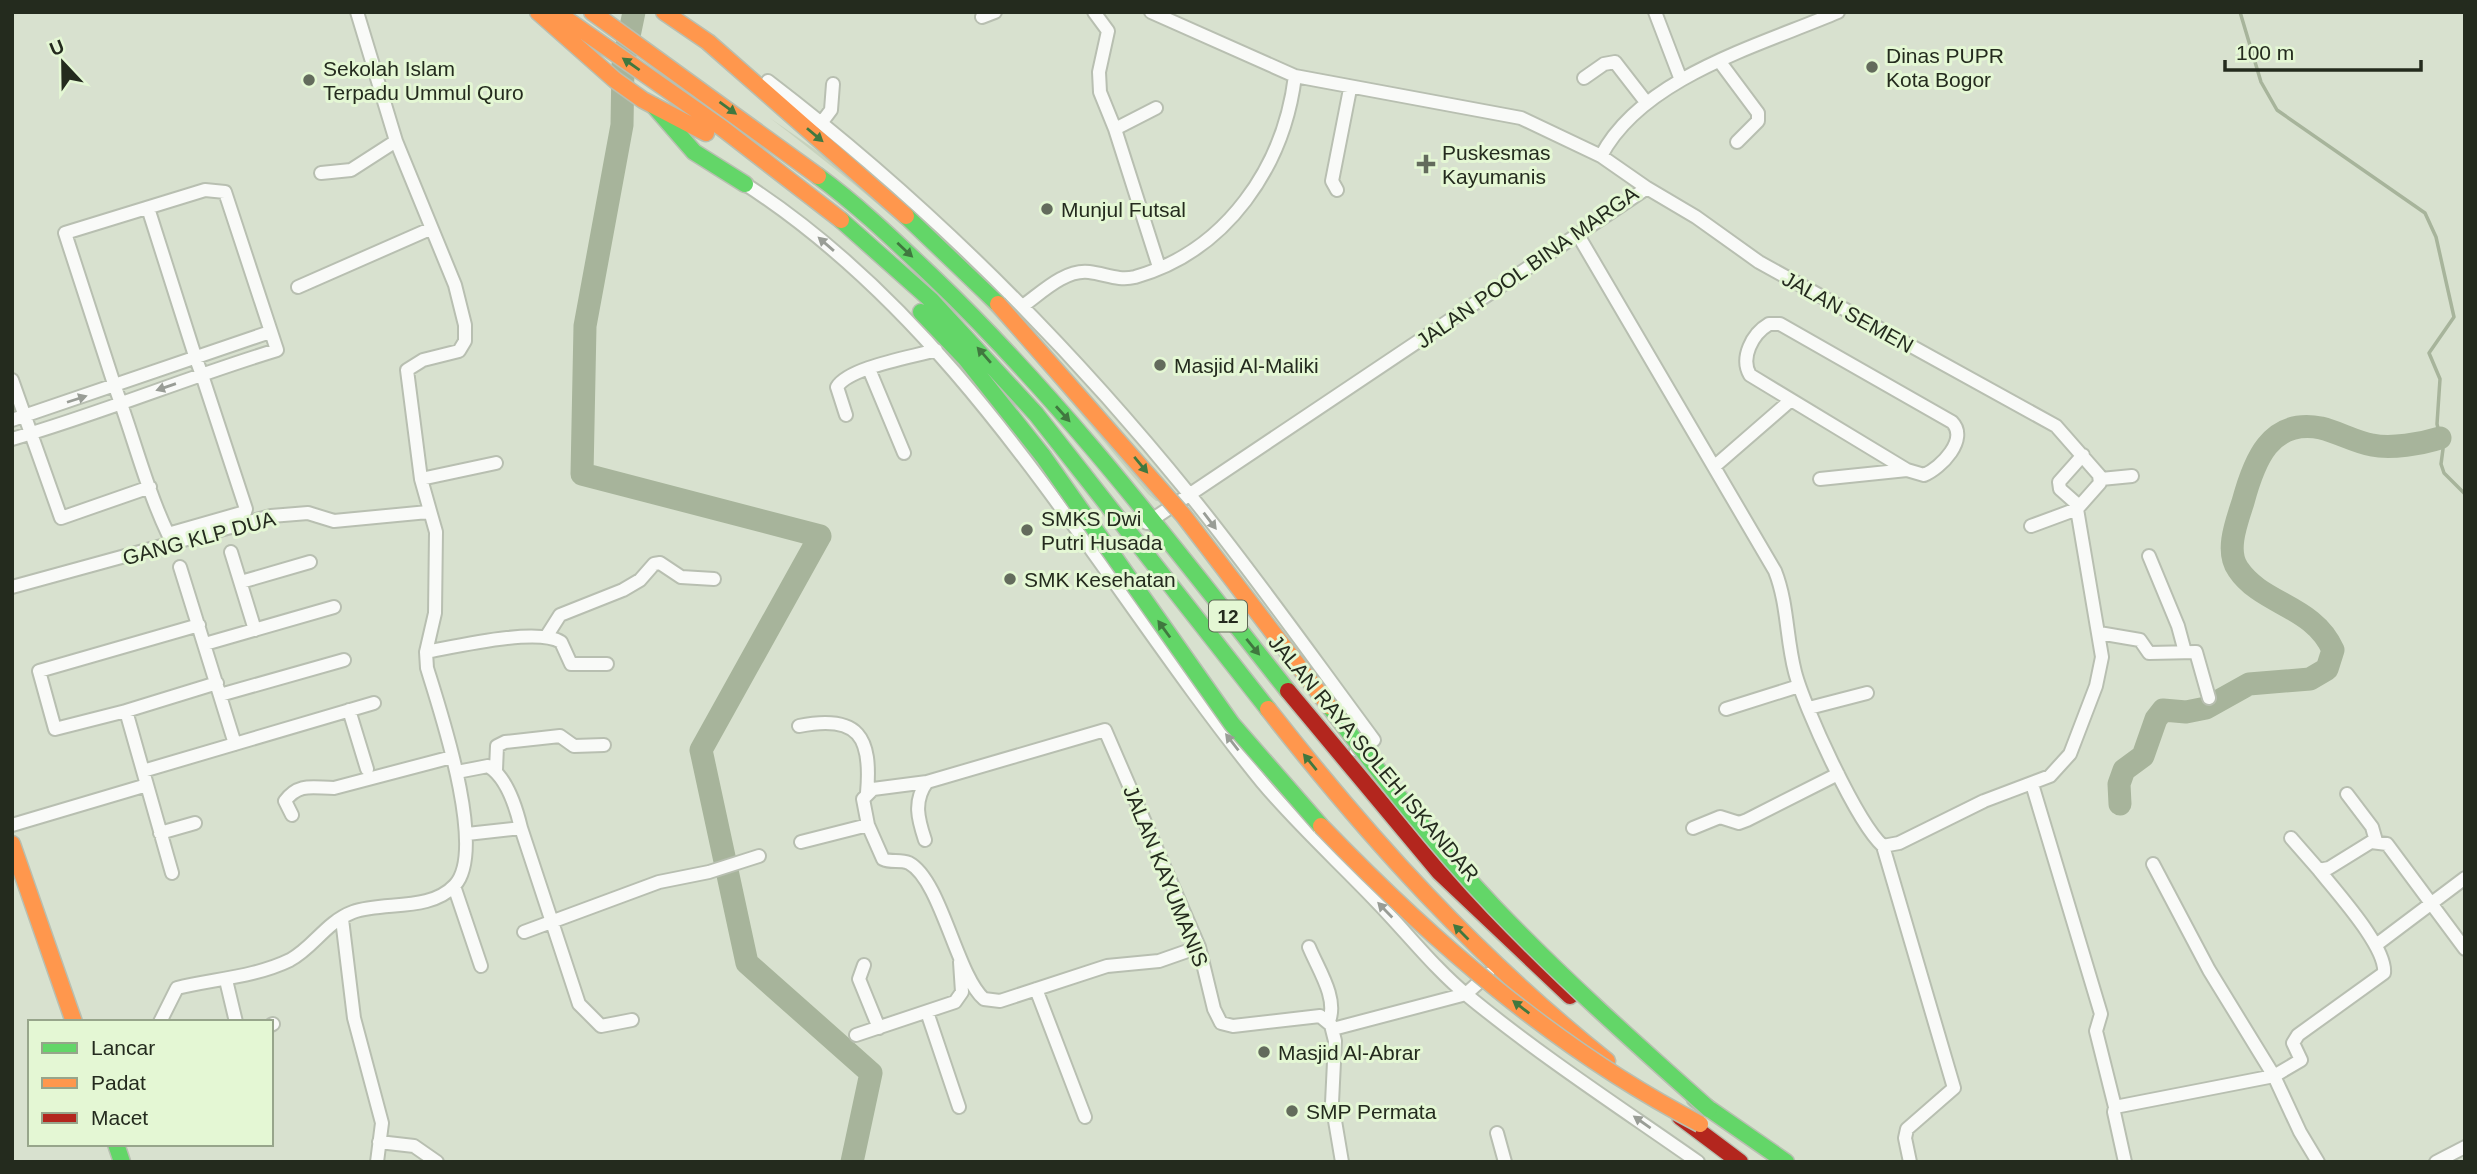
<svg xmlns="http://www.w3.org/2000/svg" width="2477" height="1174" font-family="Helvetica,sans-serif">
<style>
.green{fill:#c7d2bd}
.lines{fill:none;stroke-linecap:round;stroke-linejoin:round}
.stream{stroke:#a7b49b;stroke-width:3.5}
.river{stroke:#a7b49b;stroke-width:23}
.street-casing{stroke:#b8bfb1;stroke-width:16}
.fast-casing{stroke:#b8bfb1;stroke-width:19}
.slow-casing{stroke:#b8bfb1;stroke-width:19}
.jam-casing{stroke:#b8bfb1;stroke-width:19}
.street{stroke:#f9faf8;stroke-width:12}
.fast{stroke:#63d668;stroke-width:16}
.slow{stroke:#ff974d;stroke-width:16}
.jam{stroke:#b3261e;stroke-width:16}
.fast-bridge-casing{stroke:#b8bfb1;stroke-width:19;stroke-linecap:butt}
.slow-bridge-casing{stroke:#b8bfb1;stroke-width:19;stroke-linecap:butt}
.fast-bridge{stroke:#63d668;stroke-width:16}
.slow-bridge{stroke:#ff974d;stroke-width:16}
.oneway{fill:#40783f}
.oneway2{fill:#999d96}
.poi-dot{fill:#636b5c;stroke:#e4f7d4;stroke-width:2.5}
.labels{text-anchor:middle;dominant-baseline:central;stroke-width:6;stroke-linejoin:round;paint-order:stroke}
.shield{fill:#e4f7d4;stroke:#5e6855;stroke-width:2}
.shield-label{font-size:19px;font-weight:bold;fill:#242b1e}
.poi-label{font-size:21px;fill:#242b1e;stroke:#e4f7d4;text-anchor:start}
.street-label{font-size:21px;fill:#242b1e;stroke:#e4f7d4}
</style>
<rect width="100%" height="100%" fill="#d8e1cf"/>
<path class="green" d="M 770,118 L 849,173 L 961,271 L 1166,502 L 1156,501 L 1148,494 C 1093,429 1039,361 980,300 C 917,234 843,174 770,118 Z"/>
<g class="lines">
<path class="stream" d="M 2240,12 L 2261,82 L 2277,110 L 2425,213 L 2436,237 L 2454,317 L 2429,353 L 2440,379 L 2437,424 L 2443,449 L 2441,464 L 2444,473 L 2465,494"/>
<path class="river" d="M 634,12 L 623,65 L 622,125 L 585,326 L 582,474 L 820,536 L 701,750 L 747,963 L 871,1073 L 852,1162
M 2120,804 L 2119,784 L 2124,770 L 2143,756 L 2156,719 L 2163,710 L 2186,712 L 2206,708 L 2249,684 L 2310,679 L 2327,669 L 2333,650 C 2313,605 2262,605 2238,569 C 2225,551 2237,521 2243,502 C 2254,461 2270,418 2321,428 C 2338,432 2355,442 2372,445 C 2391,449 2421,444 2440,438"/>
<g class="street-casing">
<path id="street" d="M 1094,12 L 1108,31 L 1099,72 L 1100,92 L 1115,129 L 1159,267
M 1151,12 L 1295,76 L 1521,118 L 1601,156
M 1655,12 L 1681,80
M 1838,12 C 1761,45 1642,77 1601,156 L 1647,188 L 1696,217 L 1759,262 L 2056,426 L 2099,475 L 2100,483 L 2077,509 L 2102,657 L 2096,686 L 2070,754 L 2050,776 L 1984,801 L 1899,843 L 1883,846
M 982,17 L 995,12
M 1720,62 L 1758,113 L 1758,121 L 1737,142
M 1584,78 L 1604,64 L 1615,62 L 1646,102
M 768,81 C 925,201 1066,342 1190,495 C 1254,574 1313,658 1374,740 L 1356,750
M 822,122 L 831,110 L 833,84
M 1115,129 L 1156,108
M 321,173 L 351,170 L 396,141
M 745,184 C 971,330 1097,578 1262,782 C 1297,824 1339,862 1377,902 C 1407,933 1435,969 1468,996 C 1541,1056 1621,1108 1698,1162
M 1337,190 L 1332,181 L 1350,89
M 1578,235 L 1775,571 C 1788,604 1786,638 1795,672 C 1804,707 1857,823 1883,846 L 1954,1088 L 1907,1129 L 1905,1138 L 1910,1162
M 298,287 L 430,229
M 1024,305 C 1041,293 1065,269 1089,272 C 1106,274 1118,281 1135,277 C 1227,251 1284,166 1295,76
M 1769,324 L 1780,324 L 1952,422 C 1969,439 1941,468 1924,475 L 1907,470 L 1750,375 C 1740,358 1752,334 1769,324 Z
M 869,369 L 904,453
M 12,380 L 61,518 L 150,487
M 846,415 L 837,387 C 849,367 913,357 936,350
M 12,420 L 270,332
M 12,439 C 102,413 188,377 277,350 L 225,192 L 205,190 L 65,233 L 115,387 C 133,435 146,488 168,534 L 245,512 L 246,509 L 202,375 L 196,359 L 148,208
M 1715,466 L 1791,400
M 421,479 L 496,463
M 1820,479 L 1907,470
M 2101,479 L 2132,476
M 2078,505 L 2060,489 L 2059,482 L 2083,455
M 1147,523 L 1647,188
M 2031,526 L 2077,509
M 231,552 L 255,630
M 2149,556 L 2178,626 L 2185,652
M 180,567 L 235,744
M 241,582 L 310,562
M 12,587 L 271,516 L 308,513 L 334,521 L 428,512
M 2099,633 L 2140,640 L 2149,653 L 2196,652 L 2209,698
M 546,637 L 560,615 L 623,590 L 640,580 L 654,564 L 660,563 L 681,577 L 714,579
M 205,644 L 334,607
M 426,652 C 454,647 537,627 561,642 L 571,664 L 607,664
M 220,695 L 344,660
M 1809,708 L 1867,693
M 1726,709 L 1799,686
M 349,710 L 367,769
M 126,711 L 217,683
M 799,726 C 859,714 872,737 867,793
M 496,770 L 497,746 L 505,742 L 560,736 L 574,746 L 604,745
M 143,771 L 374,703
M 457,772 L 488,766 C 507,777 516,807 521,828
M 2032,784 L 2101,1014 L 2096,1031 L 2115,1107
M 147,785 L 126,711 L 55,729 L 39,671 L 199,625
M 2347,794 L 2372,827 L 2376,841
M 292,815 L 285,801 C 299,782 314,788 334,788 L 452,757
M 12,825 L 147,785 L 172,873
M 1693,828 L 1720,817 L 1739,823 L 1747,820 L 1838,774
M 160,833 L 195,823
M 467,834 L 521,828 L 579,1004 L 601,1026 L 632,1020
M 2291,838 L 2319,870 L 2329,868 L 2371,842 L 2387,844 L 2465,949
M 925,840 C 918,819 913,801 927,782
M 801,842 L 868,825
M 2153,864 L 2209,970 L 2274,1076 L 2300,1132 L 2318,1162
M 454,886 L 481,966
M 342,919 L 354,1018 L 382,1123 L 377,1162
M 524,932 L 659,882 L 709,872 L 759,856
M 2376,945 L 2465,878
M 1199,947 L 1159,961 L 1107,966 L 1000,1001 L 984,999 C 957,976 941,880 909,863 C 900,859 891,863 883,859 L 868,825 L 863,799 L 873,789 L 927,782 L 1105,730 L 1199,947 L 1214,1009 L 1221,1023 L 1233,1026 L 1320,1016 L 1331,1025 L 1335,1041 L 1332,1103 L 1342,1162
M 1309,947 C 1318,969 1338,998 1329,1021
M 864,965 L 859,979 L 879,1028
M 226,980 L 236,1022
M 1036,989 L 1085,1117
M 927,1012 L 959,1107
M 160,1022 L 177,988 C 214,979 255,977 290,960 C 313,948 326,922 353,912 C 384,901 430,912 455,885 C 487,850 440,710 427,668 L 426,652 L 435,613 L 436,532 L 421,479 L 407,370 L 423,360 L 459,351 L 465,341 L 465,325 L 455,285 L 396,141 L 357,12
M 271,1025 L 273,1024
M 1333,1029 L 1466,994 L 1488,974
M 856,1035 L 955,1002 L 962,992 L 960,962
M 1497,1133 L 1505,1162
M 379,1142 L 414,1146 L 437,1162
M 2125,1162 L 2114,1112 L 2115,1107 L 2274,1076 L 2301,1060 L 2293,1043 L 2298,1035 L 2384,973 C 2387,947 2336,892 2319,870
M 2436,1162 L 2465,1147"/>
</g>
<g class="fast-casing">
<path id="fast" d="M 654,106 L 694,152 L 745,184
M 818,176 C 859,206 896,242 933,277 C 1065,403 1175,549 1288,691
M 906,216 L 998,304
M 841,220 L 931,300 L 1036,414 L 1268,709
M 921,312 L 966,359 L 1043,456
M 1695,1099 L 1786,1162
M 116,1144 L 122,1162"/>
</g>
<g class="slow-casing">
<path id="slow" d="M 538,12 L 615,80 L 643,100 L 706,133
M 556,12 L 722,128 L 841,220
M 592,12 L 818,176
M 664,12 L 708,42 L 906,216
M 1268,709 C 1372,842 1475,955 1607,1061
M 12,844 L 74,1022"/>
</g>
<g class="jam-casing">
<path id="jam" d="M 1288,691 L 1439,872 L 1570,996
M 1680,1117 L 1740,1162"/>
</g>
<use href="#street" class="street"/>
<use href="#fast" class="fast"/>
<use href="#slow" class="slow"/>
<use href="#jam" class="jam"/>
<g class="fast-bridge-casing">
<path id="fast-bridge" d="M 1043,456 L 1232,724 L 1321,826
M 1329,706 C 1381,775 1435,845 1495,908 C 1563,979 1636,1044 1709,1109"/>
</g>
<g class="slow-bridge-casing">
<path id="slow-bridge" d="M 998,304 L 1183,515 L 1329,706
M 1321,826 C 1433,942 1556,1049 1700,1124"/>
</g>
<use href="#fast-bridge" class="fast-bridge"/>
<use href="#slow-bridge" class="slow-bridge"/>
</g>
<defs><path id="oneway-solid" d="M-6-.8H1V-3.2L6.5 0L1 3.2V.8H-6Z" transform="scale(1.75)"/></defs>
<g class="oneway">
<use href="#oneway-solid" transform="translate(631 64) rotate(-145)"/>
<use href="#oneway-solid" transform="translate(728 108) rotate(36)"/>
<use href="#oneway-solid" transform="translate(815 135) rotate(40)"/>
<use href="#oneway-solid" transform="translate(905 250) rotate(43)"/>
<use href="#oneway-solid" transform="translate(984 355) rotate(-131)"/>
<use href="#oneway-solid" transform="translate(1063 414) rotate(48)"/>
<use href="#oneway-solid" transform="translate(1141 465) rotate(50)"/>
<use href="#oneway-solid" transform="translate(1164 629) rotate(-126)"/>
<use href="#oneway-solid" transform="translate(1253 647) rotate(51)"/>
<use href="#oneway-solid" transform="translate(1310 762) rotate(-129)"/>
<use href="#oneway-solid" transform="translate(1461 932) rotate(-135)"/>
<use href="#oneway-solid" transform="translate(1521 1007) rotate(-142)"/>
</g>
<g class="oneway2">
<use href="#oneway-solid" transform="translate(826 244) rotate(-139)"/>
<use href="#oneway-solid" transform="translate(166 387) rotate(161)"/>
<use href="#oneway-solid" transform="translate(77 399) rotate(-18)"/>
<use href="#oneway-solid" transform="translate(1210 521) rotate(53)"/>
<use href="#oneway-solid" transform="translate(1232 742) rotate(-128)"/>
<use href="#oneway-solid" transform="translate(1385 910) rotate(-134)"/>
<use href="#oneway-solid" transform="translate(1642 1122) rotate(-145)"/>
</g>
<g class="poi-dot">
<circle cx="1872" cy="67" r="7"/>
<circle cx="309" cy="80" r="7"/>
<path d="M1422.5 153.5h7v7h7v7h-7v7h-7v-7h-7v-7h7z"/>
<circle cx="1047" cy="209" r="7"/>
<circle cx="1160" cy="365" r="7"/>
<circle cx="1027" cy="530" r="7"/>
<circle cx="1010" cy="579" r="7"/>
<circle cx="1264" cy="1052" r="7"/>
<circle cx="1292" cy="1111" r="7"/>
</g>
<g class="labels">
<rect class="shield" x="1209" y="600.5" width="38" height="31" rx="5"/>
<g class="shield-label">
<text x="1228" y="616">12</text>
</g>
<g class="poi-label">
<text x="1886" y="55">Dinas PUPR<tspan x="1886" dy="24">Kota Bogor</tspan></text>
<text x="323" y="68">Sekolah Islam<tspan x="323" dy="24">Terpadu Ummul Quro</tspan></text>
<text x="1442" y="152">Puskesmas<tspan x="1442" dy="24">Kayumanis</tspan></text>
<text x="1061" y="209">Munjul Futsal</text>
<text x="1174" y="365">Masjid Al-Maliki</text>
<text x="1041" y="518">SMKS Dwi<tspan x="1041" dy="24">Putri Husada</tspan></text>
<text x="1024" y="579">SMK Kesehatan</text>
<text x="1278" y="1052">Masjid Al-Abrar</text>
<text x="1306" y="1111">SMP Permata</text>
</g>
<g class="street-label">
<text transform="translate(1527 267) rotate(-35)">JALAN POOL BINA MARGA</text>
<text transform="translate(1848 312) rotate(29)">JALAN SEMEN</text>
<text transform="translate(199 538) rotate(-15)">GANG KLP DUA</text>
<text transform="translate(1374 758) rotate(50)">JALAN RAYA SOLEH ISKANDAR</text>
<text transform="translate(1166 876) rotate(68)">JALAN KAYUMANIS</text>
</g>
</g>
<rect width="2477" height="1174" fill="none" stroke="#242b1e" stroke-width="28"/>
<rect x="28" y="1020" width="245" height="126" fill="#e4f7d4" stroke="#97a58b" stroke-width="2"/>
<rect x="42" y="1043" width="35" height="10" fill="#63d668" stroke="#97a58b" stroke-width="2"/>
<text x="91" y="1055" font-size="21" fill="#242b1e">Lancar</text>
<rect x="42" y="1078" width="35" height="10" fill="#ff974d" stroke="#97a58b" stroke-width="2"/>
<text x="91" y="1090" font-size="21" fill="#242b1e">Padat</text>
<rect x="42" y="1113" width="35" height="10" fill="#b3261e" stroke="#97a58b" stroke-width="2"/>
<text x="91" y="1125" font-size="21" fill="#242b1e">Macet</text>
<g transform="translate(63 63) rotate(338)" stroke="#e4f7d4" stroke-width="5" paint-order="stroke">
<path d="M0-5L12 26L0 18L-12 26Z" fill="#242b1e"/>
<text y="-10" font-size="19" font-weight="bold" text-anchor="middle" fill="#242b1e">U</text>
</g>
<path d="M2225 60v10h196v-10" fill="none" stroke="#242b1e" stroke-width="3.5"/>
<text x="2236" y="60" font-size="21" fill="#242b1e" stroke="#e4f7d4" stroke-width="5" paint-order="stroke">100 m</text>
</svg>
